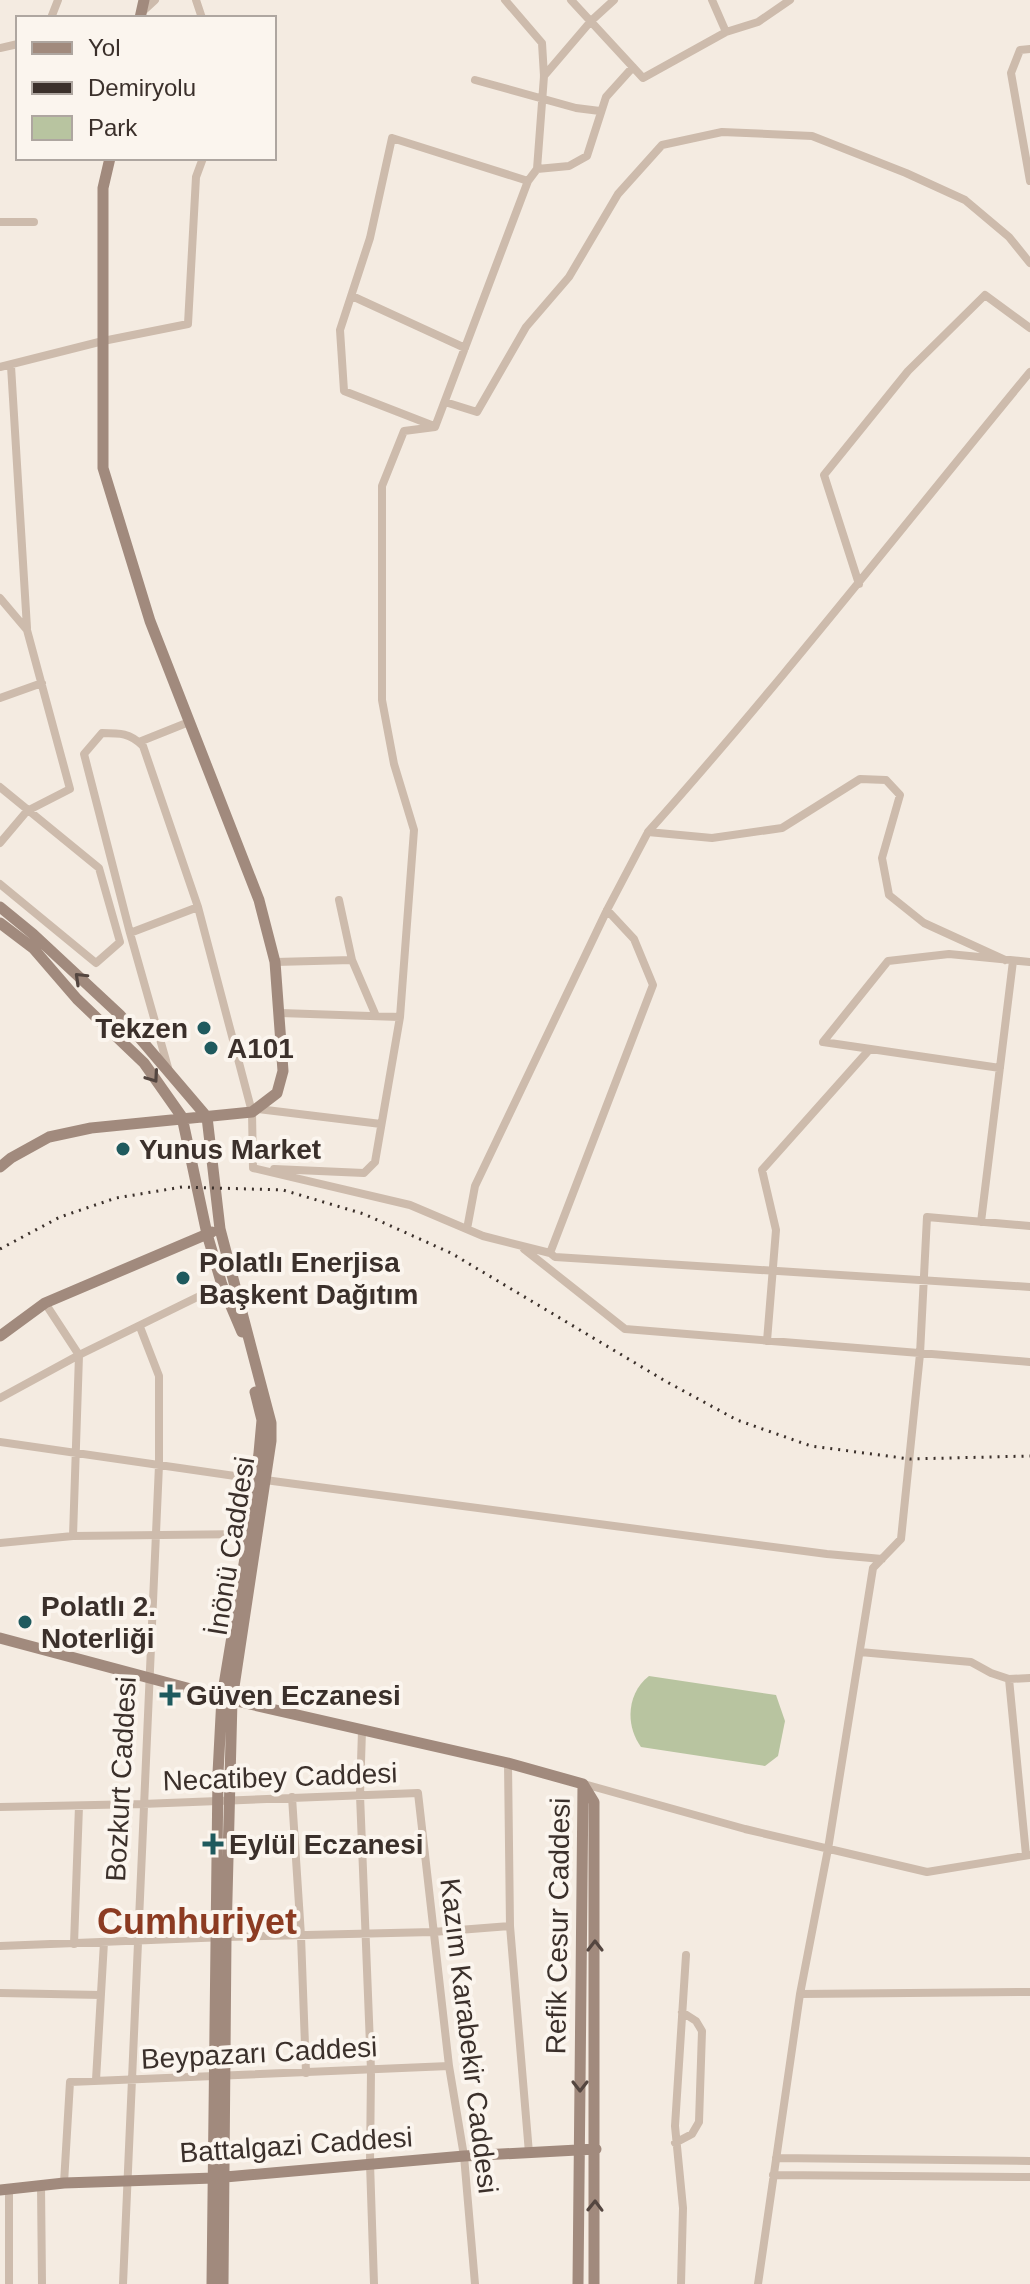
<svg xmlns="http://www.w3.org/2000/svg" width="1030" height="2284" font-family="Arial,sans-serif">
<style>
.green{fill:#b8c4a0}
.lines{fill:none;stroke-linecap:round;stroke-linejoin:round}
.street{stroke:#cdbbac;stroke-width:8}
.secondary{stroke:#a18a7d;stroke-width:11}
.rail{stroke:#3b302b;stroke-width:3;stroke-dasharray:2 6;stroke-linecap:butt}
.oneway{stroke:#544640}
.poi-dot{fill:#1f5a5e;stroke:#fbf5ee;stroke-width:3}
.labels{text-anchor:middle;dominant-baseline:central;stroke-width:8;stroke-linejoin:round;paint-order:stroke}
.poi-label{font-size:28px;font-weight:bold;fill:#3b302b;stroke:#fbf5ee;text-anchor:start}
.street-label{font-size:28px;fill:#3b302b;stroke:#fbf5ee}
.district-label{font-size:36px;font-weight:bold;fill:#8c3b22;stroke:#fbf5ee}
</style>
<rect width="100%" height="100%" fill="#f4ebe1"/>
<path class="green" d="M 649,1676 L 776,1695 L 785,1721 L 778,1756 L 765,1766 L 641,1747 C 625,1725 627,1693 649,1676 Z"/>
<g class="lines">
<path class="street" d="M 196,0 L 202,18
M 571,0 L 643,78 L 726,32 L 758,22 L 790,0
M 712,0 L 726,32
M 142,12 L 155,0
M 51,18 L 58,0
M 0,48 L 18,44
M 1030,49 L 1020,50 L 1011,73 L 1030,181
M 544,76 L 591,21 L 614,0
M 475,80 L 576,108 L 600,111
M 537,169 L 569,166 L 587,156 L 606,97 L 633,67
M 0,222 L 34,222
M 352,296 L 465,348
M 11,366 L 27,628
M 0,367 L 103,341 L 188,324 L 196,177 L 203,158
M 445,402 L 477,412 L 526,327 L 569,277 L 618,194 L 662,145 L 722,132 L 812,136 L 906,173 L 965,200 L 1009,237 L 1030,263
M 434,426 L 344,391 L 340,330 L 370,238 L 392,138 L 528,181
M 859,584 L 824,475 L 908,371 L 985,295 L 1030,328
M 0,598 L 27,630 L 70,789 L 27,811 L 0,843
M 0,698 L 42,683
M 139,742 L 189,722
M 0,787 L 99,868 L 120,942 L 96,963 L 0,884
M 648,832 C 781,683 903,526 1030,372
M 339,900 L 352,960 L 376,1016
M 130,933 L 198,907
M 275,962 L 352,960
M 280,1013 L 400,1017
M 1000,1068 L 823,1042 L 888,961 L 949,954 L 1030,962
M 169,1071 L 130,933 L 84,754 L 102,733 C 120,733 130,733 143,746 L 198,907 L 252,1112 L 253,1168 L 410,1205 L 483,1236 L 550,1253 L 555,1257 L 1030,1287
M 258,1109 L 381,1124
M 274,1169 L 364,1173 L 375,1162 L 400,1017 L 414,830 L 394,764 L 382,700 L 382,486 L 404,431 L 435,427 L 528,181 L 537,169 L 544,76 L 542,43 L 505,0
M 981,1222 L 1013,961
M 467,1229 L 475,1186 L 607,910 L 648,832 L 712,838 L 782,828 L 860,779 L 886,780 L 900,795 L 882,858 L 889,895 L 924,923 L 1005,960
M 524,1249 L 625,1329 L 1030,1362
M 550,1253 L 653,985 L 634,939 L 607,910
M 45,1303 L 79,1355 L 73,1536
M 767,1341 L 776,1230 L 762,1170 L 869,1050
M 0,1398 L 79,1355 L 222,1285
M 0,1442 L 256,1479
M 265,1480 L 827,1554 L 882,1559
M 0,1543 L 73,1536 L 249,1534
M 860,1652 L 971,1662 L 991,1673 L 1009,1679 L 1030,1678
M 1009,1679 L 1026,1855
M 362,1730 L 360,1795 L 371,2070 L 370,2163 L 374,2284
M 508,1763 L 510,1926 L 529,2153
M 584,1784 L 745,1829 L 927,1872 L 1030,1855
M 292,1797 L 301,1936 L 306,2073
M 0,1807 L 142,1804 L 418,1793 L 449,2066 L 464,2156 L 475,2284
M 74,1944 L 79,1806
M 0,1946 L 226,1937 L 433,1932 L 510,1926
M 0,1993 L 101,1995
M 800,1994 L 1030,1992
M 96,2080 L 104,1942
M 675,2143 L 692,2134 L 699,2122 L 702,2031 L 696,2021 L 682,2012
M 776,2158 L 1030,2161
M 773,2175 L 1030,2177
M 64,2183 L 70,2082 L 449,2066
M 41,2185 L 42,2284
M 9,2284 L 9,2189
M 123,2284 L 159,1465 L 159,1376 L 140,1327
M 681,2284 L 683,2208 L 675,2126 L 686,1955
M 758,2284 L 800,1994 L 828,1849 L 873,1568 L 901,1539 L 920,1354 L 927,1217 L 1030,1226"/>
<path class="secondary" d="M 140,18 L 144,0
M 0,907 L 33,934 L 120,1015 L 207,1117 L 220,1229 L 271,1423 L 271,1441 L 232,1700 L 226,1937 L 223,2284
M 0,923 L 33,948 L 77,999 L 144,1063 L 182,1117 L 207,1234 L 222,1285 L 242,1332
M 0,1167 L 11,1158 L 49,1137 L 91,1128 L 252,1112 L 277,1093 L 283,1071 L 275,962 L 259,900 L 150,621 L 103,468 L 103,188 L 110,158
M 0,1336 L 45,1303 L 212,1232
M 0,1638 L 232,1700 L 508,1763 L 583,1784
M 583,1784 L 594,1802 L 594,2284
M 0,2190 L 64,2183 L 214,2178 L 464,2156 L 596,2149
M 212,2284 L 218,1773 L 222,1697 L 249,1534 L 259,1453 L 262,1420 L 255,1392
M 578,2284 L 583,1784"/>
<path class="rail" d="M 0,1249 L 60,1217 L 116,1198 L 182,1187 L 283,1190 L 364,1214 L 451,1253 L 667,1382 L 737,1420 L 811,1446 L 910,1459 L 1030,1456"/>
</g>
<defs><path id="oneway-chevron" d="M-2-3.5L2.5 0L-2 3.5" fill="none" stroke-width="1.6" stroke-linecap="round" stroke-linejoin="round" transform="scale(2)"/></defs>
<g class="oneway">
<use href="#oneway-chevron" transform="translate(80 978) rotate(-136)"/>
<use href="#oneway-chevron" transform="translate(153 1077) rotate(55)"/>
<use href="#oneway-chevron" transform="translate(595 1946) rotate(-90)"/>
<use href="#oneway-chevron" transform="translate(580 2086) rotate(90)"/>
<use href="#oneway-chevron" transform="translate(595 2206) rotate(-89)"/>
</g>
<g class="poi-dot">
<circle cx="204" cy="1028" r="8"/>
<circle cx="211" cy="1048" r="8"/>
<circle cx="123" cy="1149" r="8"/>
<circle cx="183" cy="1278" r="8"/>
<circle cx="25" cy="1622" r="8"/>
<path d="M166 1683h8v8h8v8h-8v8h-8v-8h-8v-8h8z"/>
<path d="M209 1832h8v8h8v8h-8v8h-8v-8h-8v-8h8z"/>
</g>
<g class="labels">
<g class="poi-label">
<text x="188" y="1028" text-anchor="end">Tekzen</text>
<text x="227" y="1048">A101</text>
<text x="139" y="1149">Yunus Market</text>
<text x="199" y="1262">Polatlı Enerjisa<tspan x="199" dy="32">Başkent Dağıtım</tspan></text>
<text x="41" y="1606">Polatlı 2.<tspan x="41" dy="32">Noterliği</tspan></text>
<text x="186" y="1695">Güven Eczanesi</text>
<text x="229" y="1844">Eylül Eczanesi</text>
</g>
<g class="street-label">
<text transform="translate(231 1546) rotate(-81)">İnönü Caddesi</text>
<text transform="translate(280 1777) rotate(-2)">Necatibey Caddesi</text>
<text transform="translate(121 1779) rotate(-87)">Bozkurt Caddesi</text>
<text transform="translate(558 1926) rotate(-89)">Refik Cesur Caddesi</text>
<text transform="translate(469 2036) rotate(83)">Kazım Karabekir Caddesi</text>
<text transform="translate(259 2053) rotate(-3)">Beypazarı Caddesi</text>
<text transform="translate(296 2145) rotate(-4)">Battalgazi Caddesi</text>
</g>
<g class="district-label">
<text x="197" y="1921">Cumhuriyet</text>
</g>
</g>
<rect x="16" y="16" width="260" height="144" fill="#fbf5ee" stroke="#aea6a0" stroke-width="2"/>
<rect x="32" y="42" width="40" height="12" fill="#a18a7d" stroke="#aea6a0" stroke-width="2"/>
<text x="88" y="56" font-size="24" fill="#3b302b">Yol</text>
<rect x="32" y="82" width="40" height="12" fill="#3b302b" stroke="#aea6a0" stroke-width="2"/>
<text x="88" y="96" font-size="24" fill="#3b302b">Demiryolu</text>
<rect x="32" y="116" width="40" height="24" fill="#b8c4a0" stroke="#aea6a0" stroke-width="2"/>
<text x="88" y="136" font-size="24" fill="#3b302b">Park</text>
</svg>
